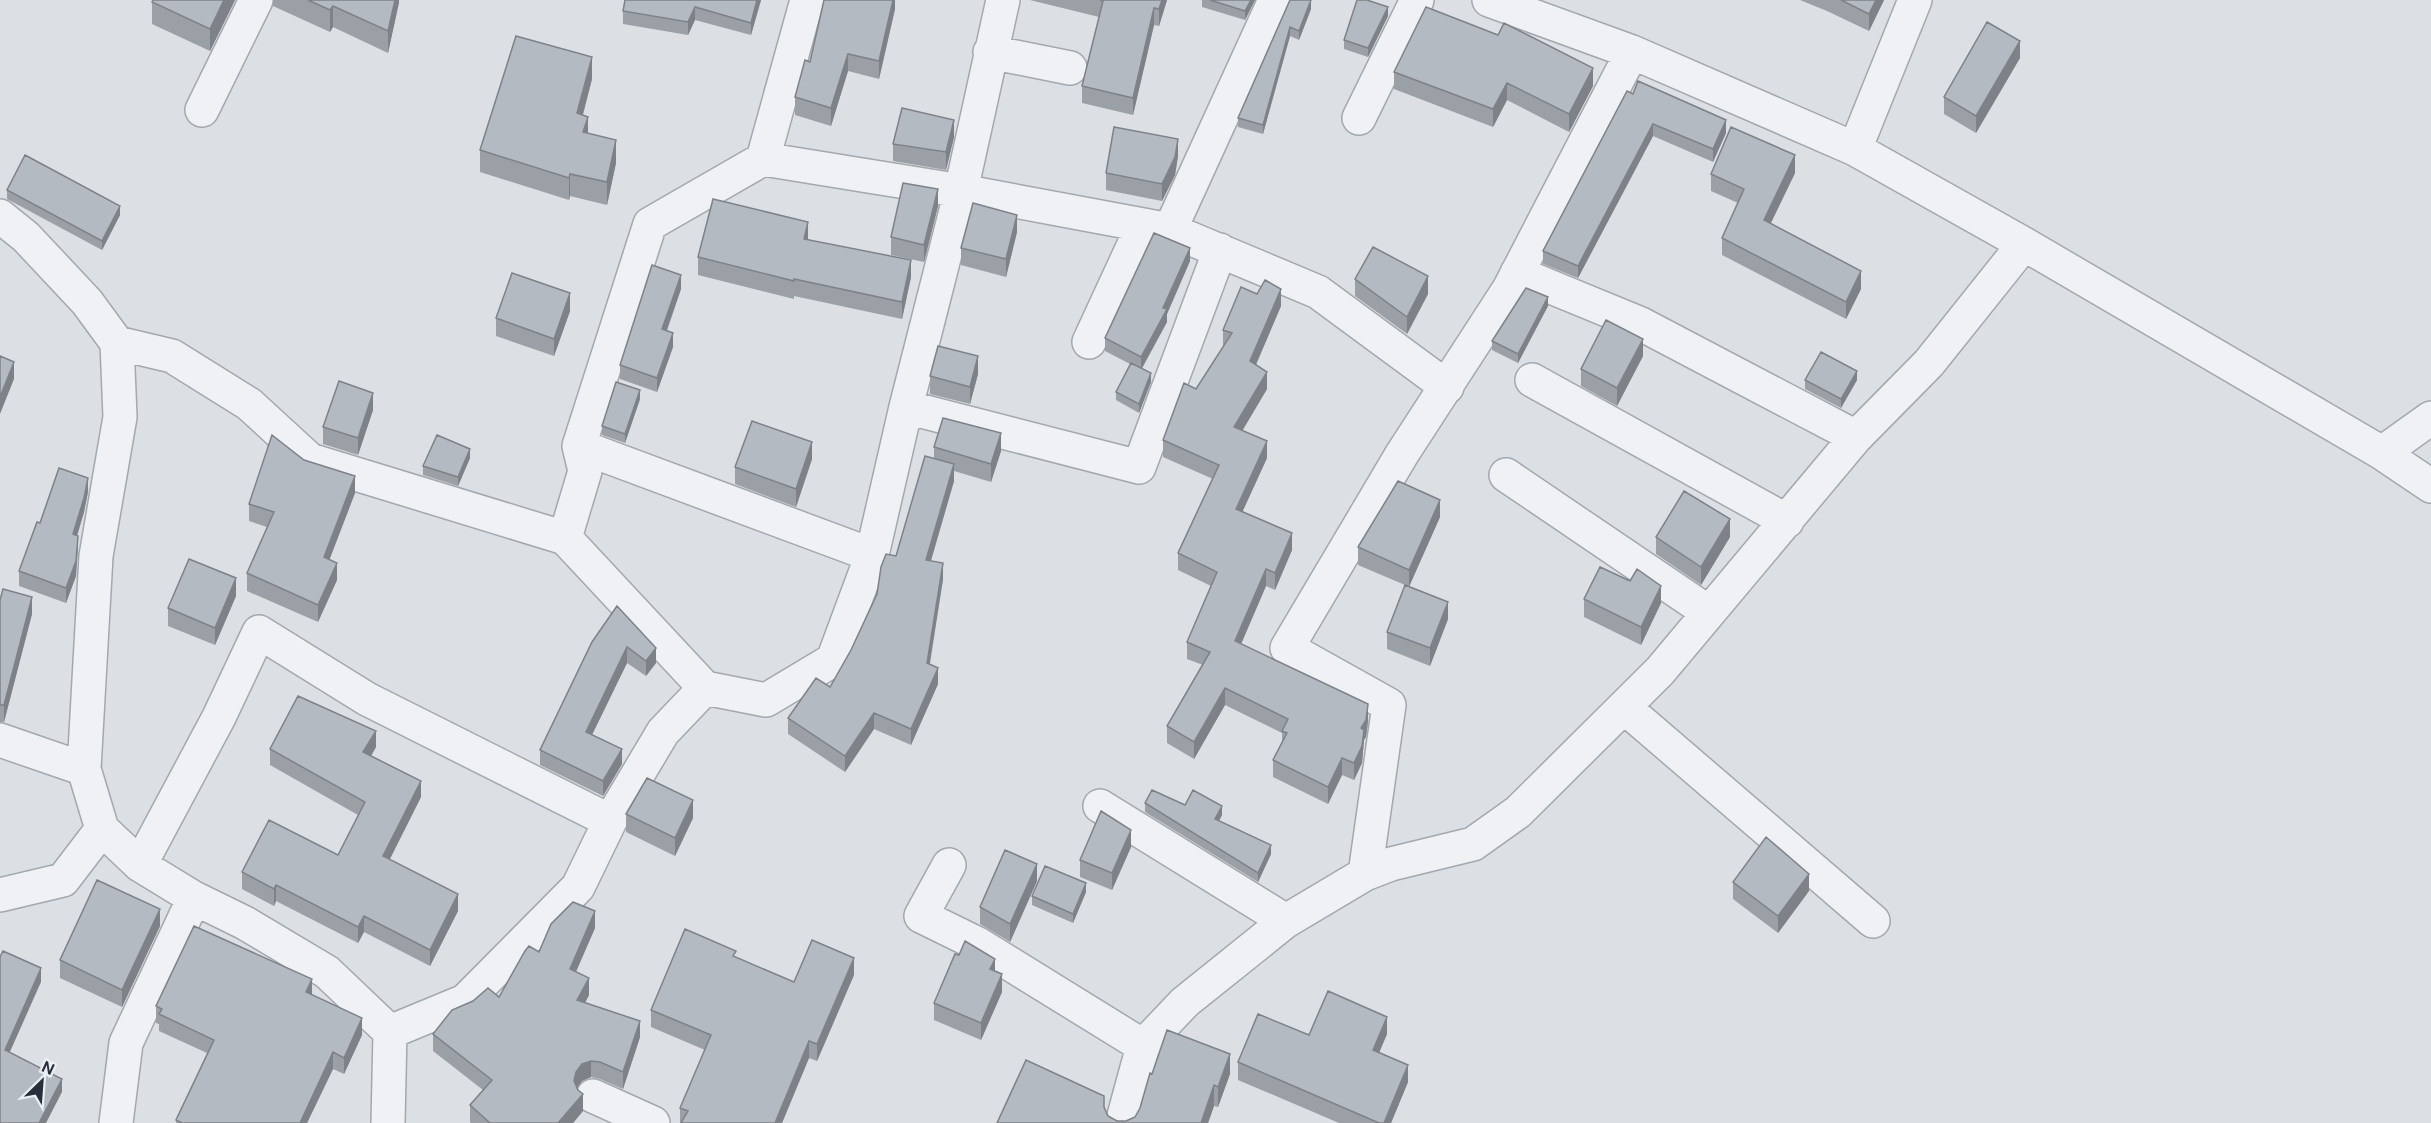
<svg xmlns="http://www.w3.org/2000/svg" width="2431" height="1123" font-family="'DM Sans',sans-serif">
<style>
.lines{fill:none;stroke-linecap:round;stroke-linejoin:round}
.street-casing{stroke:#a2a8ae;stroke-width:36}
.street{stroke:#eff1f4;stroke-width:33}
.wall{fill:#9ba0a7}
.shaded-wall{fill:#7e8288}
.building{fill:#b4bac2;stroke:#7e8288;stroke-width:1.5}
</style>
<rect width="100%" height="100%" fill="#dce0e5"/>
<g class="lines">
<g class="street-casing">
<path id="street" d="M 1489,0 L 1632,52 L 1855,149 L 2024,244 L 2382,453 L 2431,486
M 990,52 L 1070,68
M 202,110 L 256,0
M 1359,118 L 1417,0
M 1855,149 L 1915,0
M 763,159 L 807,0
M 0,216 L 26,237 L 87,302 L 117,343 L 120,417 L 96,556 L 84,769 L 102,829 L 140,865 L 194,898 L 245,923 L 327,972 L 390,1032 L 388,1123
M 1170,230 L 1275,0
M 1517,273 L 1641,324 L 1856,437
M 1089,342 L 1143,225
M 117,343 L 172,356 L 249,404 L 310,460 L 565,538 L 705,688
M 1532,380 L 1787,521
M 906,407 L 1139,467 L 1220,250
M 579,446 L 872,555
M 2382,453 L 2431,418
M 1506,475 L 1708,612
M 565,538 L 585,471 L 579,446 L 650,224 L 763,159 L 961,191 L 1170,230 L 1318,292 L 1447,387
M 1624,707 L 1873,921
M 0,740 L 84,769
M 1100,806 L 1286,921
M 140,865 L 219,717 L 259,632 L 367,699 L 610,821
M 949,865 L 921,916 L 978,944 L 1143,1046
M 1365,874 L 1389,705 L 1287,648 L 1402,454 L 1509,289 L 1632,52
M 0,895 L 63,880 L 102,829
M 390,1032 L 465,1001 L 578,887 L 610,821 L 663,732 L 705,688 L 766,700 L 833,660 L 872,555 L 906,407 L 961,191 L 1003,0
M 593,1096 L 653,1123
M 116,1123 L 126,1043 L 194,898
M 1122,1123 L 1143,1046 L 1185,1002 L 1286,921 L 1365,874 L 1391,864 L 1473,844 L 1518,812 L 1660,671 L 1856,437 L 1929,363 L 2024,244"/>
</g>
<use href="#street" class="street"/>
</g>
<path class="wall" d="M 235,0 L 210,51 L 152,24 L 152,2 Z
M 273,0 L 399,0 L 388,53 L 333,27 L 330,32 L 273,6 Z
M 625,0 L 761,0 L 751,35 L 695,20 L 688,35 L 623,24 L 623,11 Z
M 895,0 L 895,9 L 879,79 L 848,71 L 831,126 L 795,115 L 795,97 L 810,62 Z
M 1030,0 L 1167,0 L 1159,26 L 1154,25 L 1133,115 L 1082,103 L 1082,86 L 1099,17 Z
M 1202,0 L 1255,0 L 1245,20 L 1202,7 Z
M 1290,0 L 1311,9 L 1299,40 L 1290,36 L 1263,134 L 1238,127 L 1238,118 Z
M 1800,0 L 1884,0 L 1869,31 L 1827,11 Z
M 1388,16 L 1368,57 L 1344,49 L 1344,40 Z
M 1498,35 L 1593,86 L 1569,132 L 1507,100 L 1493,127 L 1394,89 L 1394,72 Z
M 2020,58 L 1976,133 L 1944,114 L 1944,97 Z
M 592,79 L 583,115 L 588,133 L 616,163 L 607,205 L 570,196 L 569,200 L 480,172 L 480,150 Z
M 1627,91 L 1726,133 L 1713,162 L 1653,136 L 1578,278 L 1543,264 L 1543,251 Z
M 954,137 L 946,170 L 893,161 L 893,144 Z
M 1178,156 L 1175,175 L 1162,201 L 1106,190 L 1106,173 Z
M 1795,173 L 1771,223 L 1861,289 L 1846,319 L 1722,255 L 1722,238 L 1738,203 L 1711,191 L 1711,174 Z
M 7,190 L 120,215 L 102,250 L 7,199 Z
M 938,206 L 924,262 L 891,255 L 891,237 Z
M 1017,232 L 1006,277 L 961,265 L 961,248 Z
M 808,239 L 911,277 L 902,319 L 794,296 L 794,299 L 698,275 L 698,257 Z
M 1190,261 L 1167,314 L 1167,322 L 1142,368 L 1151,382 L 1139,413 L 1116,400 L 1116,392 L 1130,364 L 1105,351 L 1105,338 Z
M 1355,279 L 1428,294 L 1407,334 L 1355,296 Z
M 681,289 L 667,331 L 673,347 L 657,392 L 620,379 L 620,365 Z
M 1281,306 L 1256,365 L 1267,389 L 1243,430 L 1267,458 L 1242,512 L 1292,550 L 1275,590 L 1266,586 L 1241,644 L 1368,721 L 1366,737 L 1364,740 L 1362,763 L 1354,780 L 1342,775 L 1328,804 L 1273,777 L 1273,760 L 1282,741 L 1282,733 L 1225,705 L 1194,759 L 1167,743 L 1167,726 L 1203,665 L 1187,659 L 1187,642 L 1211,586 L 1178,570 L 1178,553 L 1213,479 L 1163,457 L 1163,440 L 1223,347 L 1223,330 Z
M 1548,306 L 1518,363 L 1492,350 L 1492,341 Z
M 570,311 L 554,356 L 496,336 L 496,318 Z
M 1643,356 L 1617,406 L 1581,386 L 1581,369 Z
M 978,374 L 970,404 L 930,394 L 930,376 Z
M 1805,380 L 1857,380 L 1841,408 L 1805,389 Z
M 640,399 L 625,443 L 602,435 L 602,426 Z
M 373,410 L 358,455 L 323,444 L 323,427 Z
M 934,447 L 1001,451 L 991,482 L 954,471 L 954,481 L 931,561 L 943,579 L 930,664 L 938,684 L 911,745 L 874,729 L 845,772 L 788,734 L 788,718 L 830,687 L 851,650 L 896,556 L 934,458 Z
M 470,458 L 458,486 L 423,475 L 423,466 Z
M 812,459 L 796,507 L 735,484 L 735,467 Z
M 304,460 L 355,493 L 329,560 L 337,580 L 318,622 L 247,591 L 247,573 L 267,527 L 249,521 L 249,504 Z
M 88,492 L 84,512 L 77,536 L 78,551 L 76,576 L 66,603 L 19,586 L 19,571 L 40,523 Z
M 1440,517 L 1409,586 L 1448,619 L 1430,666 L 1387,649 L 1387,632 L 1405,585 L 1358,565 L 1358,547 Z
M 1656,537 L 1730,537 L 1701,585 L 1656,554 Z
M 236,596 L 215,645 L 168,626 L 168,608 Z
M 1584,599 L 1661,603 L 1641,645 L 1584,617 Z
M 0,600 L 32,614 L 4,722 L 0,722 Z
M 617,606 L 656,663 L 646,676 L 627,663 L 592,735 L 622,764 L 603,796 L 540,765 L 540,750 Z
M 376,747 L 371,756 L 421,797 L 389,860 L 458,911 L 430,966 L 364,932 L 358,943 L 276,901 L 274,906 L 242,889 L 242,872 L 338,855 L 358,815 L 270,765 L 270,749 Z
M 1145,803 L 1185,805 L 1222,815 L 1219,821 L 1271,854 L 1258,882 L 1145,812 Z
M 626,814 L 693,818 L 675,856 L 626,832 Z
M 1131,847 L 1112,890 L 1080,877 L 1080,860 Z
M 1037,881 L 1010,942 L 980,924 L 980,907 Z
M 1733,882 L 1809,891 L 1778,933 L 1733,899 Z
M 1086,892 L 1073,923 L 1032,905 L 1032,896 Z
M 160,926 L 122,1007 L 60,978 L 60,960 Z
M 595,928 L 576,972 L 589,995 L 585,1003 L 640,1037 L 623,1089 L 600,1079 L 591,1077 L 582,1081 L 577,1088 L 583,1111 L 573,1123 L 471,1123 L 470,1122 L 470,1105 L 483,1090 L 433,1051 L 433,1034 L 499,997 L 539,952 Z
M 736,958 L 794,982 L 854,975 L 817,1061 L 809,1058 L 782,1123 L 680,1123 L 680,1108 L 705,1050 L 651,1027 L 651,1010 Z
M 995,971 L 1002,992 L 981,1040 L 934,1020 L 934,1003 Z
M 312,995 L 362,1035 L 344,1074 L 333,1069 L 307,1123 L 176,1123 L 176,1120 L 207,1053 L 159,1031 L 159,1024 L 156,1023 L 156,1006 Z
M 1387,1034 L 1379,1053 L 1408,1082 L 1391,1123 L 1339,1123 L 1238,1080 L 1238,1062 L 1309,1035 Z
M 1152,1074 L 1230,1074 L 1218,1107 L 1214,1106 L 1208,1123 L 997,1123 L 1104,1108 L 1108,1116 L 1117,1121 L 1126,1121 L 1135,1117 L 1140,1108 Z"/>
<path class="shaded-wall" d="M 224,0 L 235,0 L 210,51 L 210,29 Z
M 395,0 L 399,0 L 399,3 L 388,53 L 388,31 Z
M 757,0 L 761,0 L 751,35 L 751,23 Z
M 893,0 L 895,0 L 895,9 L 879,79 L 879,61 Z
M 1162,0 L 1167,0 L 1159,26 L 1159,9 Z
M 1251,0 L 1255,0 L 1245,20 L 1245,11 Z
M 1311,0 L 1311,9 L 1299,40 L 1299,31 Z
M 1876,0 L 1884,0 L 1869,31 L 1869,14 Z
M 333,6 L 333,27 L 330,32 L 330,10 Z
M 695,7 L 695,20 L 688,35 L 688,22 Z
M 1388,7 L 1388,16 L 1368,57 L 1368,48 Z
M 1154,8 L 1154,25 L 1133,115 L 1133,98 Z
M 1290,27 L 1290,36 L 1263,134 L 1263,125 Z
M 2020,41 L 2020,58 L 1976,133 L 1976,116 Z
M 848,54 L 848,71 L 831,126 L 831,108 Z
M 592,57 L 592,79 L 577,136 L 577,113 Z
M 1593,68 L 1593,86 L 1569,132 L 1569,114 Z
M 1507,83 L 1507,100 L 1493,127 L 1493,109 Z
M 588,117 L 588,140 L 583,132 Z
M 954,120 L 954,137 L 946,170 L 946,152 Z
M 1726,120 L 1726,133 L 1713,162 L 1713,149 Z
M 1653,124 L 1653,136 L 1578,278 L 1578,266 Z
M 1178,139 L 1178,156 L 1175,175 L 1162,201 L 1162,184 Z
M 616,140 L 616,163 L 607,205 L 607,182 Z
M 1795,155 L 1795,173 L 1764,237 L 1764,220 Z
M 570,174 L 570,196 L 569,200 L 569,178 Z
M 938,189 L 938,206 L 924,262 L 924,245 Z
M 120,206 L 120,215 L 102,250 L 102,241 Z
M 1017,215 L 1017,232 L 1006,277 L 1006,259 Z
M 808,222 L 808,239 L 804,239 Z
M 1190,248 L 1190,261 L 1167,314 L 1167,322 L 1141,370 L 1141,357 Z
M 911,260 L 911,277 L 902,319 L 902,302 Z
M 1861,271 L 1861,289 L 1846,319 L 1846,302 Z
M 681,275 L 681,289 L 662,343 L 662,329 Z
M 1428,276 L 1428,294 L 1407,334 L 1407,317 Z
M 1281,289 L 1281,306 L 1250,378 L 1250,361 Z
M 570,293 L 570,311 L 554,356 L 554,339 Z
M 1548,297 L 1548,306 L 1518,363 L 1518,354 Z
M 673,333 L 673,347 L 657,392 L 657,378 Z
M 1643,339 L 1643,356 L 1617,406 L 1617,388 Z
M 978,356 L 978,374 L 970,404 L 970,387 Z
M 14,362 L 14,379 L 0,414 L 0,397 Z
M 1857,371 L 1857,380 L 1841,408 L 1841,399 Z
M 1267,372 L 1267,389 L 1234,444 L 1234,427 Z
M 1151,373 L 1151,382 L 1139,413 L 1139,404 Z
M 640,390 L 640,399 L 625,443 L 625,434 Z
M 373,393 L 373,410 L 358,455 L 358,438 Z
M 1001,433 L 1001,451 L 991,482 L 991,464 Z
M 1267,441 L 1267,458 L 1236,526 L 1236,509 Z
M 812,442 L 812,459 L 796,507 L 796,489 Z
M 470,449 L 470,458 L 458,486 L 458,477 Z
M 954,464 L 954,481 L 926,577 L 926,560 Z
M 355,476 L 355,493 L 324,574 L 324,557 Z
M 88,478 L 88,492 L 84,512 L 73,549 L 73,534 Z
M 1440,500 L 1440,517 L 1409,587 L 1409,570 Z
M 1730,519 L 1730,537 L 1701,585 L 1701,567 Z
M 1292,533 L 1292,550 L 1275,590 L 1275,573 Z
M 78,536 L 76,576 L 66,603 L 66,588 Z
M 337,563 L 337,580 L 318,622 L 318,605 Z
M 943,563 L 943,579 L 927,679 L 927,663 Z
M 1266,569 L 1266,586 L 1235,658 L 1235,641 Z
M 236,578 L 236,596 L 215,645 L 215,628 Z
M 1661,586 L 1661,603 L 1641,645 L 1641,627 Z
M 32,597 L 32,614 L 4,722 L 4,705 Z
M 1448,602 L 1448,619 L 1430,666 L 1430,648 Z
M 627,647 L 627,663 L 586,747 L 586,732 Z
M 656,648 L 656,663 L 646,676 L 646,661 Z
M 938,668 L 938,684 L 911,745 L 911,729 Z
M 1225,688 L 1225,705 L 1194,759 L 1194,742 Z
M 1368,704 L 1368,721 L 1366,737 L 1364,740 L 1362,763 L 1354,780 L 1354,763 L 1361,728 Z
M 874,713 L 874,729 L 845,772 L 845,756 Z
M 376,731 L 376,747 L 363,769 L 363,752 Z
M 622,749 L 622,764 L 603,796 L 603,781 Z
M 1342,758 L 1342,775 L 1328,804 L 1328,787 Z
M 421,781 L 421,797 L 383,873 L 383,856 Z
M 693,800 L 693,818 L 675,856 L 675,838 Z
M 1222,806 L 1222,815 L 1215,828 L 1215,819 Z
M 1131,830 L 1131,847 L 1112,890 L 1112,873 Z
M 1271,845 L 1271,854 L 1258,882 L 1258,873 Z
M 1037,864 L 1037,881 L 1010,942 L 1010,924 Z
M 1809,874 L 1809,891 L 1778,933 L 1778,916 Z
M 1086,883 L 1086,892 L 1073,923 L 1073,914 Z
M 276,885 L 276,901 L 274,906 L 274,889 Z
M 458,894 L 458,911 L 430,966 L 430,950 Z
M 160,909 L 160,926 L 122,1007 L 122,990 Z
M 595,911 L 595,928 L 570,985 L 570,969 Z
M 364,916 L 364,932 L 358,943 L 358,927 Z
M 854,958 L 854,975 L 817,1061 L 817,1044 Z
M 995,959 L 995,976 L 990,969 Z
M 41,968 L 41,982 L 5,1063 L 5,1050 Z
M 1002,974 L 1002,992 L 981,1040 L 981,1023 Z
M 589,978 L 589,995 L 577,1017 L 577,1000 Z
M 312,979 L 312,996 L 306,992 Z
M 1387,1017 L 1387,1034 L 1373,1067 L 1373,1050 Z
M 362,1018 L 362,1035 L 344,1074 L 344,1058 Z
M 640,1021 L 640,1037 L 623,1089 L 623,1072 Z
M 809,1041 L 809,1058 L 782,1123 L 775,1123 Z
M 333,1052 L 333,1069 L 307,1123 L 300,1123 Z
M 1230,1054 L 1230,1074 L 1218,1107 L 1218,1087 Z
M 591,1061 L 591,1077 L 582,1081 L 576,1089 L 574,1081 L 576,1072 L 582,1064 Z
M 1408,1065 L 1408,1082 L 1391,1123 L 1384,1123 Z
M 62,1079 L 62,1092 L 46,1123 L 39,1123 Z
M 1214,1085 L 1214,1106 L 1208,1123 L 1201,1123 Z
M 583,1094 L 583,1111 L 573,1123 L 558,1123 Z"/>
<path class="building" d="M 153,0 L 224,0 L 210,29 L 152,2 Z
M 308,0 L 395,0 L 388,31 L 333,6 L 330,10 Z
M 625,0 L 757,0 L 751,23 L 695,7 L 688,22 L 623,11 Z
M 824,0 L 893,0 L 879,61 L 848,54 L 831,108 L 795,97 L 805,60 L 810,62 Z
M 1100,0 L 1162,0 L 1159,9 L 1154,8 L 1133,98 L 1082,86 L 1103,1 Z
M 1210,0 L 1251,0 L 1245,11 Z
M 1290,0 L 1311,0 L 1299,31 L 1290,27 L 1263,125 L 1238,118 Z
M 1357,0 L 1367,0 L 1388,7 L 1368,48 L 1344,40 Z
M 1841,0 L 1876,0 L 1869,14 Z
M 1426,7 L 1498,35 L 1504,23 L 1593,68 L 1569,114 L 1507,83 L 1493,109 L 1394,72 Z
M 1987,22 L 2020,41 L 1976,116 L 1944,97 Z
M 516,36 L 592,57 L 577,113 L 588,117 L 583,132 L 616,140 L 607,182 L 570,174 L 569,178 L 480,150 Z
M 1638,81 L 1726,120 L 1713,149 L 1653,124 L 1578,266 L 1543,251 L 1627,91 L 1633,94 Z
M 902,108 L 954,120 L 946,152 L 893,144 Z
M 1114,127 L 1178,139 L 1175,157 L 1162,184 L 1106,173 Z
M 1731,127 L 1795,155 L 1764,220 L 1861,271 L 1846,302 L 1722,238 L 1744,189 L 1711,174 Z
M 25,155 L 120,206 L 102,241 L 7,190 Z
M 903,183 L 938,189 L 924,245 L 891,237 Z
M 713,199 L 808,222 L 804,239 L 911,260 L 902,302 L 794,279 L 794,281 L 698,257 Z
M 973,203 L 1017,215 L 1006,259 L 961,248 Z
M 1154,233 L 1190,248 L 1163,308 L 1167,309 L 1141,357 L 1105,338 Z
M 1373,247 L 1428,276 L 1407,317 L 1355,279 Z
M 652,265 L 681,275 L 662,329 L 673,333 L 657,378 L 620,365 Z
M 512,273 L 570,293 L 554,339 L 496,318 Z
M 1265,280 L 1281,289 L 1250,361 L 1267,372 L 1234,427 L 1267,441 L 1236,509 L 1292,533 L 1275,573 L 1266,569 L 1235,641 L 1368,704 L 1366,720 L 1361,728 L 1364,730 L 1362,746 L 1354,763 L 1342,758 L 1328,787 L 1273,760 L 1287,733 L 1282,731 L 1288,719 L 1225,688 L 1194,742 L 1167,726 L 1210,652 L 1187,642 L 1217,572 L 1178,553 L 1219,465 L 1163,440 L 1184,383 L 1196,389 L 1232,333 L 1223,330 L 1241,287 L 1257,294 Z
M 1526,288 L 1548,297 L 1518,354 L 1492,341 Z
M 1606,320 L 1643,339 L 1617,388 L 1581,369 Z
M 938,346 L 978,356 L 970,387 L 930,376 Z
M 1821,352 L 1857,371 L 1841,399 L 1805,380 Z
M 0,356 L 14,362 L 0,397 Z
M 1131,363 L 1151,373 L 1139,404 L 1116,392 Z
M 339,381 L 373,393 L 358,438 L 323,427 Z
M 616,382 L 640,390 L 625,434 L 602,426 Z
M 943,418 L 1001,433 L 991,464 L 934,447 Z
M 752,421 L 812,442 L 796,489 L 735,467 Z
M 272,435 L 304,460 L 355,476 L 324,557 L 337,563 L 318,605 L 247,573 L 274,512 L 249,504 Z
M 437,435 L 470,449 L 458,477 L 423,466 Z
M 925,456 L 954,464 L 926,560 L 943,563 L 927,663 L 938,668 L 911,729 L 874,713 L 845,756 L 788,718 L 816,678 L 830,687 L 851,650 L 877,594 L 881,567 L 886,554 L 896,556 Z
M 59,468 L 88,478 L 84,498 L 73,534 L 78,536 L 76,561 L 66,588 L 19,571 L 37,522 L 40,523 Z
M 1398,481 L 1440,500 L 1409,570 L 1358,547 Z
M 1684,491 L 1730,519 L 1701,567 L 1656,537 Z
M 189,559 L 236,578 L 215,628 L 168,608 Z
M 1600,567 L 1630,581 L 1637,569 L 1661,586 L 1641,627 L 1584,599 Z
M 1405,585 L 1448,602 L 1430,648 L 1387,632 Z
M 3,589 L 32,597 L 4,705 L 0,705 L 0,600 Z
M 617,606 L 656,648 L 646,661 L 627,647 L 586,732 L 622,749 L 603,781 L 540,750 L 592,642 Z
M 298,696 L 376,731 L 363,752 L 421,781 L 383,856 L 458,894 L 430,950 L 364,916 L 358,927 L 276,885 L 274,889 L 242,872 L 269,820 L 338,855 L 365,802 L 270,749 Z
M 647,778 L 693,800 L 675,838 L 626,814 Z
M 1152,790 L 1185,805 L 1193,790 L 1222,806 L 1215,819 L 1271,845 L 1258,873 L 1145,803 Z
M 1101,811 L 1131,830 L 1112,873 L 1080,860 Z
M 1766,837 L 1809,874 L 1778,916 L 1733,882 Z
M 1005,850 L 1037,864 L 1010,924 L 980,907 Z
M 1045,866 L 1086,883 L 1073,914 L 1032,896 Z
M 97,880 L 160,909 L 122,990 L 60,960 Z
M 573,902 L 595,911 L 570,969 L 589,978 L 577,1000 L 640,1021 L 623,1072 L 600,1062 L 591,1061 L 582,1064 L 576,1072 L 574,1081 L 578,1090 L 583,1094 L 558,1123 L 490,1123 L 470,1105 L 492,1080 L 433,1034 L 452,1010 L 473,1001 L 488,988 L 499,997 L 525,951 L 529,946 L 539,952 L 551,924 Z
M 194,926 L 312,979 L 306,992 L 362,1018 L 344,1058 L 333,1052 L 300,1123 L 182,1123 L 176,1120 L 214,1040 L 159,1014 L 162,1009 L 156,1006 Z
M 685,929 L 736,951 L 733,956 L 794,982 L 812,940 L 854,958 L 817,1044 L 809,1041 L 775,1123 L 681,1123 L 688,1111 L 680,1108 L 711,1035 L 651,1010 Z
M 965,941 L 995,959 L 990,969 L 1002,974 L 981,1023 L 934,1003 L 955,954 L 959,955 Z
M 3,951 L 41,968 L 5,1050 L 62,1079 L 39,1123 L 0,1123 L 0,957 Z
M 1328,991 L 1387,1017 L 1373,1050 L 1408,1065 L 1384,1123 L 1379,1123 L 1238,1062 L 1258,1014 L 1309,1035 Z
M 1167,1030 L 1230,1054 L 1218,1087 L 1214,1085 L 1201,1123 L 997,1123 L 1026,1060 L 1104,1096 L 1104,1107 L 1108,1116 L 1117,1121 L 1126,1121 L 1135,1117 L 1140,1108 L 1150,1073 L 1152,1074 Z"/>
<g transform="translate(42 1081) rotate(25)" stroke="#ebeff3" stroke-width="4.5" paint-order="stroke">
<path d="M0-4.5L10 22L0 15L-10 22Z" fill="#27303a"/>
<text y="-9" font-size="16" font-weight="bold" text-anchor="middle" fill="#27303a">N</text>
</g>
</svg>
